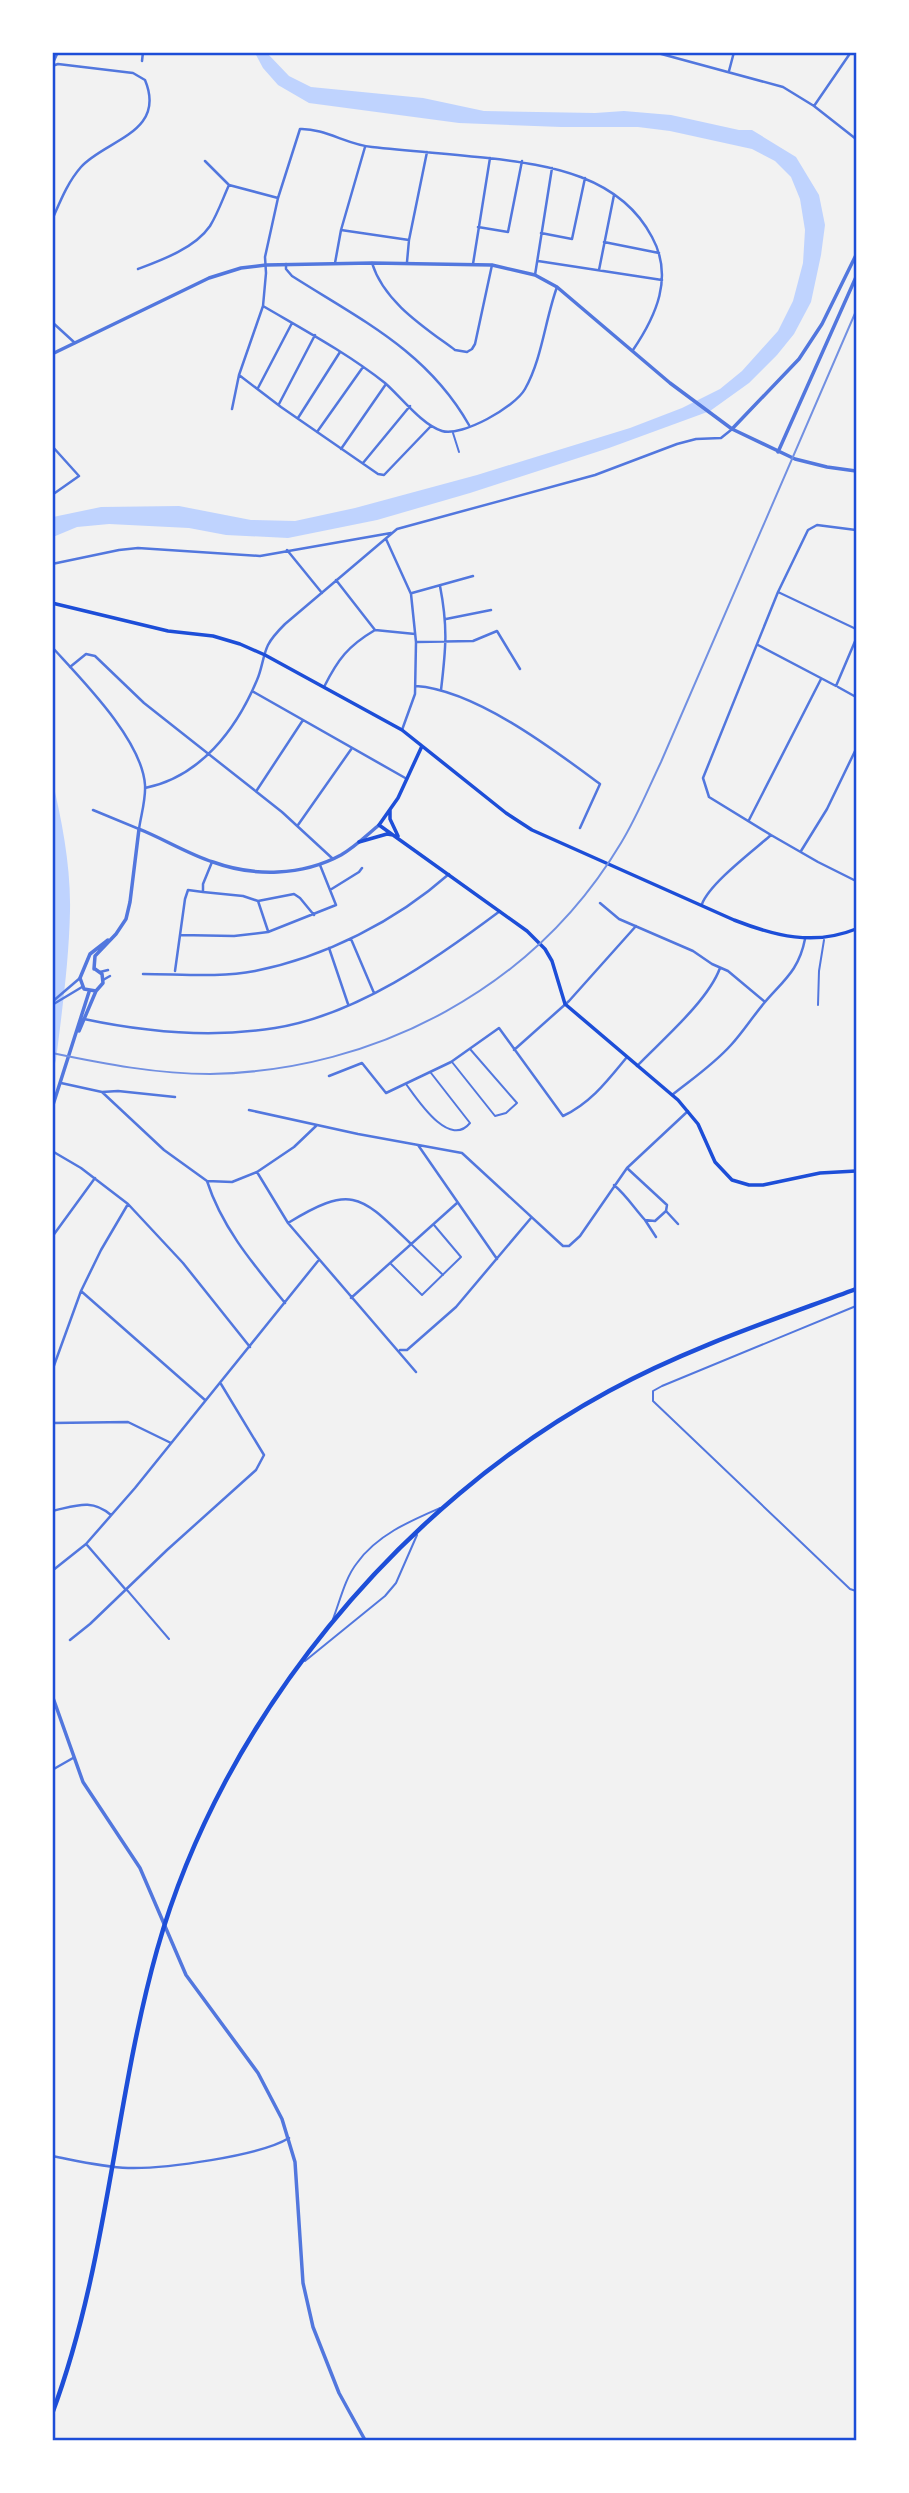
<svg xmlns="http://www.w3.org/2000/svg" width="909" height="2493" font-family="Helvetica,sans-serif">
<style>
.water{fill:#bfd3fe}
.lines{fill:none;stroke-linecap:round;stroke-linejoin:round}
.service{stroke:#5277de;stroke-width:2}
.minor{stroke:#5277de;stroke-width:2.5}
.tertiary{stroke:#5277de;stroke-width:3.5}
.secondary{stroke:#1d4ed8;stroke-width:3.5}
.primary{stroke:#1d4ed8;stroke-width:4.5}
.rail{stroke:#7290e2;stroke-width:2}
.neatline{fill:none;stroke:#1d4ed8;stroke-width:2.5}
</style>
<rect width="100%" height="100%" fill="#f2f2f2"/>
<path class="water" d="M 255,53 L 267,53 L 289,76 L 311,87 L 423,98 L 484,111 L 595,113 L 624,111 L 671,115 L 739,130 L 752,130 L 796,157 L 819,195 L 825,225 L 821,255 L 811,302 L 794,334 L 777,355 L 749,383 L 710,411 L 609,448 L 470,493 L 377,520 L 288,538 L 226,535 L 189,528 L 109,524 L 77,527 L 53,537 L 53,517 L 101,507 L 179,506 L 251,520 L 295,521 L 355,508 L 477,475 L 630,428 L 682,408 L 720,389 L 742,371 L 778,331 L 793,301 L 803,263 L 805,230 L 800,199 L 791,177 L 775,161 L 752,149 L 670,131 L 638,127 L 561,127 L 459,123 L 309,103 L 278,85 L 263,68 Z
M 52,779 C 62,821 71,867 70,911 C 69,961 62,1011 56,1060 L 53,1070 Z"/>
<g class="lines">
<path class="service" d="M 453,433 L 459,452
M 778,592 L 856,629
M 818,1005 L 819,971 L 824,940
M 452,1062 L 495,1116 L 506,1113 L 517,1103 L 470,1049
M 406,1084 C 417,1099 449,1149 470,1123 L 431,1073
M 412,1245 L 443,1275
M 391,1264 L 422,1295 L 461,1257 L 434,1225
M 856,1306 L 662,1386 L 653,1391 L 653,1401 L 850,1589 L 856,1591
M 127,1590 L 169,1639
M 333,1619 C 340,1601 345,1578 357,1563 C 377,1535 410,1521 440,1508
M 305,1661 L 385,1596 L 396,1583 L 417,1535"/>
<path class="minor" d="M 654,52 L 783,87 L 814,106 L 856,139
M 142,61 L 143,52
M 52,65 L 58,52
M 52,66 L 58,64 L 133,73 L 145,80 C 167,133 105,140 81,167 C 67,183 60,202 52,220
M 729,71 L 734,52
M 814,106 L 851,52
M 205,161 L 229,185 L 278,198
M 478,227 L 508,232 L 522,161
M 341,230 L 409,240
M 541,233 L 572,239 L 585,178
M 604,242 L 659,253
M 538,261 L 662,280
M 407,262 L 409,240 L 427,152
M 335,263 L 341,230 L 365,147
M 372,263 C 384,302 424,327 455,350 L 467,352 L 472,349 L 475,344 L 492,265
M 286,264 L 286,269 L 292,276 C 361,320 427,351 469,425
M 473,264 L 490,158
M 138,269 C 162,260 195,248 210,226 C 218,213 223,198 229,185
M 599,270 L 614,195
M 535,275 L 552,168
M 263,306 C 304,330 347,353 385,383 C 401,397 422,425 442,431 C 462,437 515,407 525,389 C 542,359 545,320 557,287
M 52,322 L 75,343
M 258,388 L 292,323
M 279,404 L 315,335
M 232,409 L 239,375
M 298,418 L 340,352
M 431,426 L 384,475 L 378,474 L 281,407 L 239,375 L 263,306 L 266,273 L 265,257 L 278,198 L 300,129 C 324,128 348,145 372,147 C 410,151 449,154 488,158 C 550,165 620,176 652,237 C 674,277 656,316 633,350
M 317,432 L 363,367
M 52,446 L 79,476 L 52,495
M 341,449 L 386,384
M 363,463 L 410,406
M 386,539 L 411,594 L 416,642 L 415,694 L 402,730
M 287,550 L 322,593
M 52,564 L 119,550 L 138,548 L 260,556 L 391,533
M 336,580 L 375,630 L 415,634
M 440,586 C 448,627 446,648 441,690
M 412,593 L 473,576
M 446,619 L 491,610
M 416,642 L 473,641 L 497,631 L 520,669
M 758,645 L 836,686 L 856,639
M 52,647 C 83,681 142,740 145,785 C 146,799 141,815 139,829 L 93,810
M 70,667 L 86,654 L 95,656 L 144,703 L 282,812 L 333,859
M 416,686 C 475,690 553,749 600,784 L 580,828
M 324,687 C 338,659 348,646 375,630
M 838,687 L 856,697
M 252,691 L 407,779
M 145,788 C 200,777 236,730 257,680 C 262,669 263,655 268,645 C 272,637 279,630 285,624 L 397,529 L 595,475 L 677,444 L 696,439 L 721,438 L 731,430
M 257,790 L 303,720
M 749,820 L 821,679
M 298,825 L 352,748
M 771,835 L 709,797 L 703,778 L 778,592 L 808,530 L 817,525 L 856,530
M 801,851 L 827,809 L 856,749
M 330,890 L 359,872 L 362,868
M 203,892 L 243,896 L 258,901 L 294,894 L 300,898 L 314,915
M 258,901 L 268,931
M 600,903 L 619,919 L 693,951 L 712,964 L 728,971 L 765,1002
M 702,904 C 710,883 753,851 771,835 L 818,862 L 856,881
M 180,935 L 234,936 L 268,932 L 336,905 L 320,865
M 351,939 L 374,993
M 329,948 L 348,1004
M 175,971 L 185,899 L 188,890 L 203,892 L 203,884 L 212,862
M 100,972 L 108,970
M 143,974 C 180,974 219,978 255,971 C 325,957 396,921 449,874
M 103,980 L 110,976
M 52,1002 L 80,978
M 52,1005 L 82,987
M 84,1019 C 145,1032 213,1038 275,1028 C 357,1015 436,959 500,911
M 514,1050 L 569,1001 L 636,926
M 637,1066 C 662,1040 708,1001 720,968
M 329,1076 L 362,1063 L 386,1093 L 451,1062 L 499,1028 L 563,1116 C 591,1103 608,1080 627,1057
M 61,1083 L 102,1092 L 164,1150 L 207,1181 L 232,1182 L 257,1172 L 294,1147 L 316,1126
M 102,1092 L 118,1091 L 175,1097
M 672,1095 C 692,1079 713,1065 731,1045 C 743,1032 753,1016 765,1002 C 784,980 799,970 805,939
M 249,1110 L 358,1134 L 462,1153 L 563,1246 L 569,1246 L 580,1236 L 627,1168 L 688,1111
M 418,1145 L 497,1259
M 52,1151 L 81,1168 L 128,1204 L 183,1263 L 250,1347
M 257,1172 L 288,1223 L 416,1372
M 207,1181 C 222,1228 254,1265 285,1303
M 614,1185 C 627,1196 634,1208 645,1220 L 655,1221 L 666,1211 L 667,1205 L 627,1168
M 666,1211 L 678,1224
M 645,1220 L 656,1237
M 288,1223 C 353,1183 361,1196 411,1244
M 52,1237 L 95,1178
M 81,1291 L 205,1400
M 351,1298 L 457,1203
M 400,1350 L 407,1350 L 456,1307 L 531,1218
M 52,1371 L 81,1291 L 101,1250 L 128,1204
M 52,1423 L 128,1422 L 171,1443
M 52,1511 C 76,1506 91,1498 111,1515
M 87,1545 L 126,1590
M 52,1571 L 86,1544 L 135,1488 L 318,1261
M 70,1640 L 90,1624 L 167,1550 L 256,1470 L 264,1455 L 221,1384
M 52,1770 L 73,1758
M 52,2156 C 78,2161 103,2167 128,2168 C 164,2169 260,2156 289,2138"/>
<path class="tertiary" d="M 52,354 L 209,278 L 241,268 L 266,265 L 372,263 L 492,265 L 535,275 L 557,287 L 670,383 L 732,429 L 795,459 L 827,467 L 856,471
M 732,429 L 799,359 L 822,324 L 856,255
M 778,452 L 856,277
M 94,969 L 95,956 L 116,934 L 126,919 L 130,902 L 139,829 C 164,839 188,854 213,862 C 254,877 302,876 341,855 C 355,847 367,835 379,825
M 96,991 L 84,989 L 80,978 L 90,954 L 108,940
M 79,1031 L 96,991 L 103,983 L 102,974 L 95,969
M 52,1108 L 89,992
M 52,1695 L 83,1782 L 140,1868 L 186,1975 L 258,2073 L 282,2119 L 295,2162 L 303,2283 L 313,2327 L 339,2393 L 365,2440"/>
<path class="secondary" d="M 52,603 L 168,631 L 213,636 L 240,644 L 265,655 L 402,730 L 506,813 L 532,830 L 734,920 C 775,936 814,946 856,929
M 422,746 L 398,798 L 379,825 L 527,931 L 545,949 L 552,961 L 565,1004 L 678,1100 L 698,1124 L 715,1162 L 732,1180 L 749,1185 L 763,1185 L 820,1173 L 856,1171
M 390,810 L 390,819 L 398,836
M 359,842 L 387,834 L 393,835"/>
<path class="primary" d="M 52,2414 C 108,2264 114,2103 157,1950 C 222,1719 399,1505 609,1391 C 688,1348 773,1320 856,1289"/>
<path class="rail" d="M 52,1053 C 105,1064 157,1074 210,1074 C 377,1071 535,987 621,843 C 637,817 648,789 661,762 L 856,311"/>
</g>
<rect width="909" height="2493" fill="none" stroke="#ffffff" stroke-width="108"/>
<rect x="54" y="54" width="801" height="2385" class="neatline"/>
</svg>
